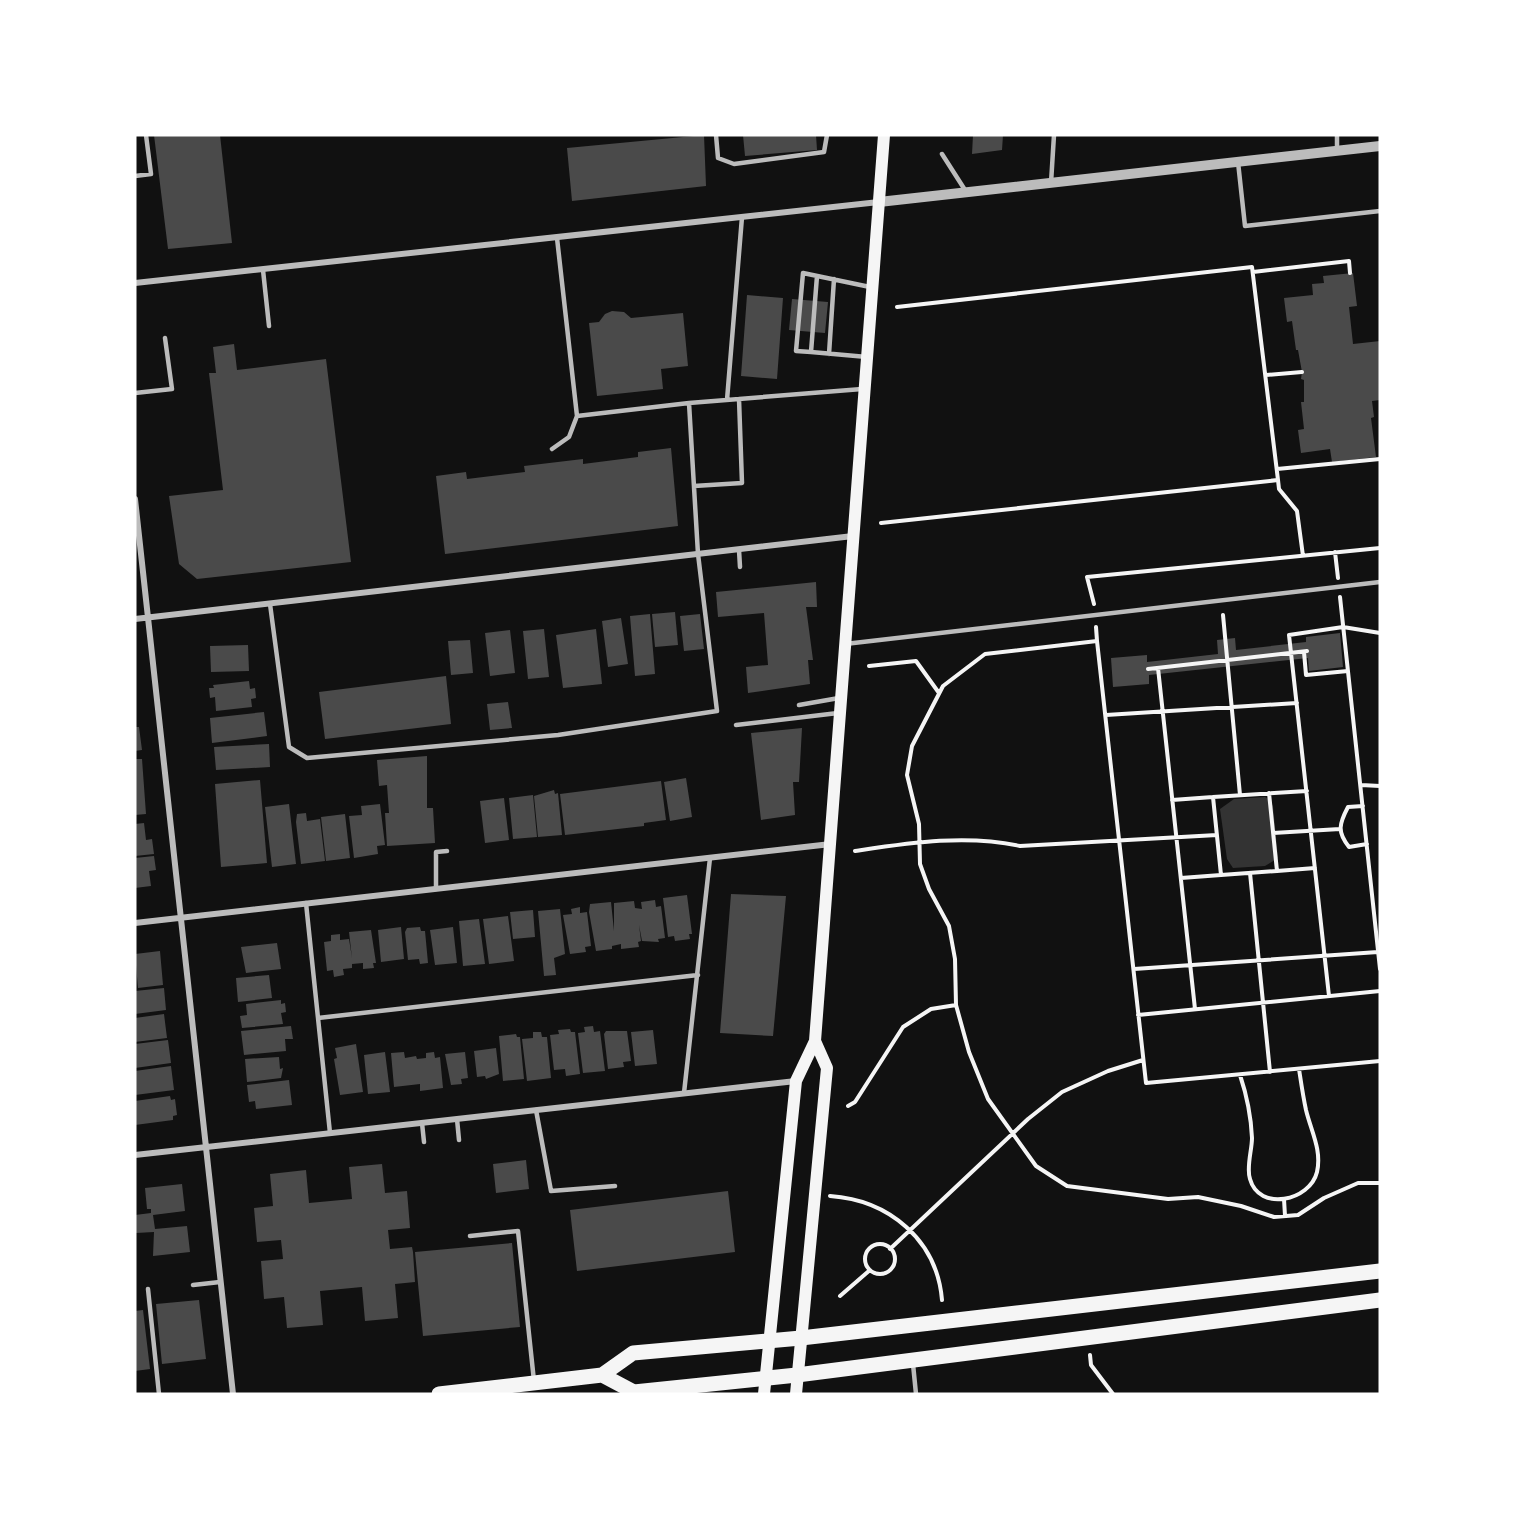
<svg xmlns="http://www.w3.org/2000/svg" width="1515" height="1529" font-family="'Golos Text',sans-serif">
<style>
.water{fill:#333}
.building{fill:#4a4a4a}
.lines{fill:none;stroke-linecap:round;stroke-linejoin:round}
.path{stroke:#f5f5f5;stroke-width:4}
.service{stroke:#bcbcbc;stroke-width:4.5}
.minor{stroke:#bcbcbc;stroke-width:6}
.tertiary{stroke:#bcbcbc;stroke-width:10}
.secondary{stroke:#f5f5f5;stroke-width:12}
.primary{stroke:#f5f5f5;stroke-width:15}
</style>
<rect width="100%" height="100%" fill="#111"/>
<path class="water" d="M 1265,797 L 1269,799 L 1273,806 L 1278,858 L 1265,866 L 1233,868 L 1227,859 L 1220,809 L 1234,799 Z"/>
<path class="building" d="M 154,135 L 220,135 L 232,243 L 168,249 Z
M 704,135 L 706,186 L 572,201 L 567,148 Z
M 743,135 L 816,135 L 817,150 L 745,156 Z
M 973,135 L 1003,135 L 1002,150 L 972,154 Z
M 1353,273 L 1357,306 L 1349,307 L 1353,344 L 1380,341 L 1380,400 L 1372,401 L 1374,417 L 1371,418 L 1376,457 L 1332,462 L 1330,449 L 1301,453 L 1298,430 L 1304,429 L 1301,402 L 1304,402 L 1304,380 L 1301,379 L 1302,372 L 1298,350 L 1296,350 L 1292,321 L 1287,322 L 1284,298 L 1313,295 L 1312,284 L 1324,283 L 1323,276 Z
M 747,295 L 783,298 L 777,379 L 741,376 Z
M 792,299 L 828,302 L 825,333 L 789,330 Z
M 612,311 L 624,312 L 631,318 L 683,313 L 688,366 L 661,369 L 663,389 L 597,396 L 589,323 L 599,322 L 605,314 Z
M 234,344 L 237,370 L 326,359 L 351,562 L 197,579 L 179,564 L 169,496 L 223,490 L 209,373 L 216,373 L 213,347 Z
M 671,448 L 678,526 L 445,554 L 436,476 L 466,472 L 467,479 L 525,472 L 524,466 L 583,459 L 583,464 L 638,457 L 638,452 Z
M 816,582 L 817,607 L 806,607 L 813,660 L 808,660 L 810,684 L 748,693 L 746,667 L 768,665 L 764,613 L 718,617 L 716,592 Z
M 675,612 L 678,645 L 655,647 L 652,614 Z
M 650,614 L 655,674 L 635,676 L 630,616 Z
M 700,614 L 704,649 L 684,651 L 680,616 Z
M 621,618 L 628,664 L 608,667 L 602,621 Z
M 544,629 L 549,677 L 528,679 L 523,631 Z
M 596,629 L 602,684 L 563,688 L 556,635 Z
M 510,630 L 515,673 L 490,676 L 485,633 Z
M 1340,633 L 1343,667 L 1309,671 L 1308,658 L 1149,675 L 1149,684 L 1113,687 L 1111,658 L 1147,655 L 1147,662 L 1218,654 L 1217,640 L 1235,638 L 1236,650 L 1306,642 L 1306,637 Z
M 470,640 L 473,673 L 451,675 L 448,641 Z
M 248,645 L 249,671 L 211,672 L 210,646 Z
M 446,676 L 451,724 L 325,739 L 319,692 Z
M 249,681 L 250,689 L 255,688 L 256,698 L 251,699 L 252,707 L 216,711 L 215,697 L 210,698 L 209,688 L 214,688 L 213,685 Z
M 508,702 L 512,728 L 490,730 L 487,704 Z
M 264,712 L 267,736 L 212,743 L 210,718 Z
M 135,727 L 139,727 L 142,750 L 135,751 Z
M 802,728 L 799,782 L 793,782 L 795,815 L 761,820 L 751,733 Z
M 269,744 L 270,767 L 216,770 L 214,747 Z
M 427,756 L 427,808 L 433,808 L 435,843 L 387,846 L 385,813 L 389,813 L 387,785 L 379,786 L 377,760 Z
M 135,759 L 142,759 L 146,814 L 135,815 Z
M 686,778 L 692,817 L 670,821 L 664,782 Z
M 260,780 L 267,863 L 221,867 L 215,784 Z
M 661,781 L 666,820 L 644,823 L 644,826 L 565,835 L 560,794 Z
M 554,790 L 555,794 L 558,793 L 562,835 L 538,837 L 534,796 Z
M 533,795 L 537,837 L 513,839 L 509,798 Z
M 504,798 L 509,840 L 485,843 L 480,801 Z
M 289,804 L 296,864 L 272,867 L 265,807 Z
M 380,804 L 385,845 L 377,846 L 378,854 L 354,858 L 349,816 L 362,815 L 361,806 Z
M 306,813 L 307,821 L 320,819 L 325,861 L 301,864 L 296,822 L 297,814 Z
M 345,814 L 350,858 L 326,861 L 321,817 Z
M 144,823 L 146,840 L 152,839 L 154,854 L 135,856 L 135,824 Z
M 154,856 L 156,870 L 149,871 L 151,886 L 135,888 L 135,858 Z
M 731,894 L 786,896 L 773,1036 L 720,1033 Z
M 687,895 L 692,934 L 689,934 L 690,939 L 675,941 L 674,936 L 668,937 L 663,898 Z
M 655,900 L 656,907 L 661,906 L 665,938 L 658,939 L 659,942 L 642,941 L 639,925 L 641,941 L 638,942 L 639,947 L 621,949 L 621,944 L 612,946 L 612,949 L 596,951 L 589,912 L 590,904 L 611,902 L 614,931 L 614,903 L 634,901 L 635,908 L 642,909 L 641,902 Z
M 580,907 L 580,913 L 587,912 L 591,946 L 585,947 L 586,952 L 570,954 L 563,915 L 572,914 L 571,909 Z
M 560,909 L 565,954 L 554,958 L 556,975 L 544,976 L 538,911 Z
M 533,910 L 535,937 L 513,939 L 510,912 Z
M 508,916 L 514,961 L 489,964 L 483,919 Z
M 479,919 L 485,964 L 463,966 L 459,921 Z
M 401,927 L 404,959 L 381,962 L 378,930 Z
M 420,927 L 421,931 L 425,931 L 428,963 L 420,964 L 419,959 L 408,960 L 405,932 L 407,928 Z
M 453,927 L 457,963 L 435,965 L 430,930 Z
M 371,930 L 376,963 L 373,963 L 374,968 L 363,969 L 363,963 L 352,964 L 352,968 L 343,969 L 344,975 L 334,977 L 333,970 L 327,971 L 324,942 L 331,941 L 331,935 L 340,934 L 340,940 L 349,939 L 352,958 L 349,932 Z
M 277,943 L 281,969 L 246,973 L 241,947 Z
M 160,951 L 163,985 L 138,988 L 135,954 Z
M 269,975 L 272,998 L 238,1002 L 236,978 Z
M 164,988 L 166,1010 L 135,1014 L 135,991 Z
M 281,1000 L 281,1004 L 285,1003 L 286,1012 L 281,1013 L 283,1024 L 242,1028 L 240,1016 L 247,1015 L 246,1004 Z
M 164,1014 L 167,1038 L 135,1042 L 135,1018 Z
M 291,1026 L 293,1039 L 285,1039 L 286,1051 L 244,1055 L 241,1031 Z
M 593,1026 L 594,1032 L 600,1031 L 605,1071 L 583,1073 L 578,1033 L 585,1032 L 584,1027 Z
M 570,1029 L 571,1032 L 575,1032 L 580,1074 L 566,1076 L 565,1069 L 554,1070 L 550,1035 L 559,1034 L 558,1030 Z
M 653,1030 L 657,1064 L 635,1066 L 631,1032 Z
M 606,1031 L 627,1031 L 631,1061 L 623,1062 L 624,1067 L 608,1069 L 604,1034 Z
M 533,1032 L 541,1032 L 542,1037 L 547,1037 L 551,1078 L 527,1081 L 522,1039 L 533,1038 Z
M 516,1034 L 517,1037 L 520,1037 L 524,1079 L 503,1081 L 499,1036 Z
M 168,1040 L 171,1063 L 135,1068 L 135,1044 Z
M 356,1044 L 363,1092 L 340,1095 L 334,1059 L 337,1058 L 335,1048 Z
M 496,1048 L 499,1074 L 486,1079 L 485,1076 L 477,1077 L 474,1051 Z
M 385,1052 L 390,1092 L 368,1094 L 364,1055 Z
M 404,1052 L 405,1058 L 416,1056 L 417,1059 L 426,1058 L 426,1053 L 434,1052 L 435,1058 L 440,1057 L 443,1088 L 420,1091 L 420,1084 L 394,1087 L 391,1053 Z
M 465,1052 L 468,1078 L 461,1079 L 462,1084 L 451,1085 L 445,1054 Z
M 279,1057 L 280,1069 L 283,1068 L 281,1078 L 247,1082 L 245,1059 Z
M 171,1066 L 174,1090 L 135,1095 L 135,1071 Z
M 289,1080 L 292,1105 L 256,1109 L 255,1101 L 249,1102 L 247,1085 Z
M 170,1096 L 171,1100 L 175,1099 L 177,1115 L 173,1116 L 173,1120 L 135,1125 L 135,1101 Z
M 526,1160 L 529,1189 L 496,1193 L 493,1164 Z
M 382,1164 L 385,1193 L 407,1191 L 410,1228 L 388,1230 L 390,1249 L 412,1247 L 413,1252 L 415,1282 L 395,1284 L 398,1318 L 365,1321 L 362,1287 L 320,1291 L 323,1325 L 287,1328 L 284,1297 L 264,1299 L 261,1261 L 283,1259 L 281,1240 L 257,1242 L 254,1208 L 273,1206 L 270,1174 L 306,1170 L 309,1203 L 352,1199 L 349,1167 Z
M 182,1184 L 185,1211 L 153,1215 L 155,1229 L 187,1226 L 190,1252 L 153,1256 L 154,1232 L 136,1233 L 135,1215 L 151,1213 L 151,1209 L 147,1209 L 145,1188 Z
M 728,1191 L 735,1252 L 577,1271 L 570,1210 Z
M 512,1243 L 520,1327 L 423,1336 L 415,1252 Z
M 199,1300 L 206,1359 L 162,1364 L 156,1304 Z
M 143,1310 L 150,1369 L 135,1371 L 135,1311 Z"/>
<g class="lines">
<path class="path" d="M 1253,272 L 1349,261 L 1350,273
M 1266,375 L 1302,372
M 1277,469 L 1380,459
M 1278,480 L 1279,489 L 1297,511 L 1303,556
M 881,523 L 1278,480 L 1252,267 L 897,307
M 1335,552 L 1338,578
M 1340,597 L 1380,969
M 1094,604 L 1087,577 L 1380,548
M 1223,615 L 1240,795
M 1096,627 L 1097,641 L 985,654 L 943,686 L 912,746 L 907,775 L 919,824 L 920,864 L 929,889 L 949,926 L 955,959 L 956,1005 L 969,1052 L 988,1099 L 1036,1166 L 1067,1186 L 1168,1199 L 1198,1197 L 1241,1206 L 1274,1217 L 1298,1215 L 1324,1198 L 1358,1183 L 1380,1183
M 1097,641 L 1146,1083 L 1380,1061
M 1304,652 L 1306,675 L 1348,671
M 869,666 L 916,661 L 939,693
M 1158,668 L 1195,1009
M 1148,669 L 1307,651
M 1106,715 L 1297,703
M 1361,785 L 1380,786
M 1269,793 L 1277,871 L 1221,875 L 1213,797 L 1307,791
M 1172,800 L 1213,797
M 1363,806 L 1348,807 C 1339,824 1337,832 1349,847 L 1367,844
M 1273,833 L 1340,829
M 855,851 C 909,843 965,834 1020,846 L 1217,835
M 1277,871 L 1315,868
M 1250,873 L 1270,1072
M 1181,878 L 1221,875
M 1134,969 L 1378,952
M 1329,996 L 1289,635 L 1343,627 L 1380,633
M 1138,1015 L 1380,991
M 1240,1075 C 1247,1096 1251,1115 1252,1138 C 1252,1150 1246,1168 1250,1179 C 1259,1212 1310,1201 1317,1172 C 1322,1150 1311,1131 1306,1110 C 1303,1096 1301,1082 1299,1069
M 848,1106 L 855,1102 L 903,1027 L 931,1009 L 956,1005
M 830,1196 C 889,1200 937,1240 942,1300
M 1284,1199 L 1285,1216
M865 1259a15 15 0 1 1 30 0a15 15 0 1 1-30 0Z
M 890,1249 L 1028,1119 L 1062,1092 L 1108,1071 L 1143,1060
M 840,1296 L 870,1270
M 1090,1355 L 1091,1365 L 1113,1394"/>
<path class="service" d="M 716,135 L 718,158 L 734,164 L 824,152 L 827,135
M 1337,150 L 1337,135
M 942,154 L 965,190
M 1238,162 L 1245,226 L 1380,211
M 135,176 L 151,174 L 146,135
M 1051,183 L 1054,135
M 263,270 L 269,326
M 817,276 L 811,352 L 867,357
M 811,352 L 796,351 L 803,273 L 870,287
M 829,354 L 834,279
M 135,393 L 172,389 L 165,338
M 727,400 L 742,217
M 577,416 L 689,403 L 862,389
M 552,449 L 569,437 L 577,416 L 557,238
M 694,486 L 742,483 L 739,399
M 739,550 L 740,567
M 270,604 L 289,747 L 307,758 L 558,735 L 717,711 L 698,554 L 689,403
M 845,644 L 1380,582
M 799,705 L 839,698
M 736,725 L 838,713
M 436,889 L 436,852 L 447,851
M 306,903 L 330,1133
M 318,1018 L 698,975
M 684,1093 L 710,858
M 536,1110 L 551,1191 L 615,1186
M 457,1119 L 459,1140
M 422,1123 L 424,1142
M 470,1236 L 518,1231 L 534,1381
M 193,1285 L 220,1282
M 148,1289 L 159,1394
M 913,1364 L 916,1394"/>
<path class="minor" d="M 135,283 L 879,202
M 135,499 L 233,1394
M 135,619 L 853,536
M 135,923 L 831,844
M 135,1155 L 796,1081"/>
<path class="tertiary" d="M 879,202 L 1380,146"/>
<path class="secondary" d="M 764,1394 L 796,1081 L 815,1041 L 884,135
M 796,1394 L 827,1068 L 815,1041"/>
<path class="primary" d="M 602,1375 L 634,1392 L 797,1375 L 1380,1300
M 439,1394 L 602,1375 L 633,1353 L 801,1338 L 1380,1271"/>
</g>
<rect width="1515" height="1529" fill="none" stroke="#ffffff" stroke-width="273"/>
</svg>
